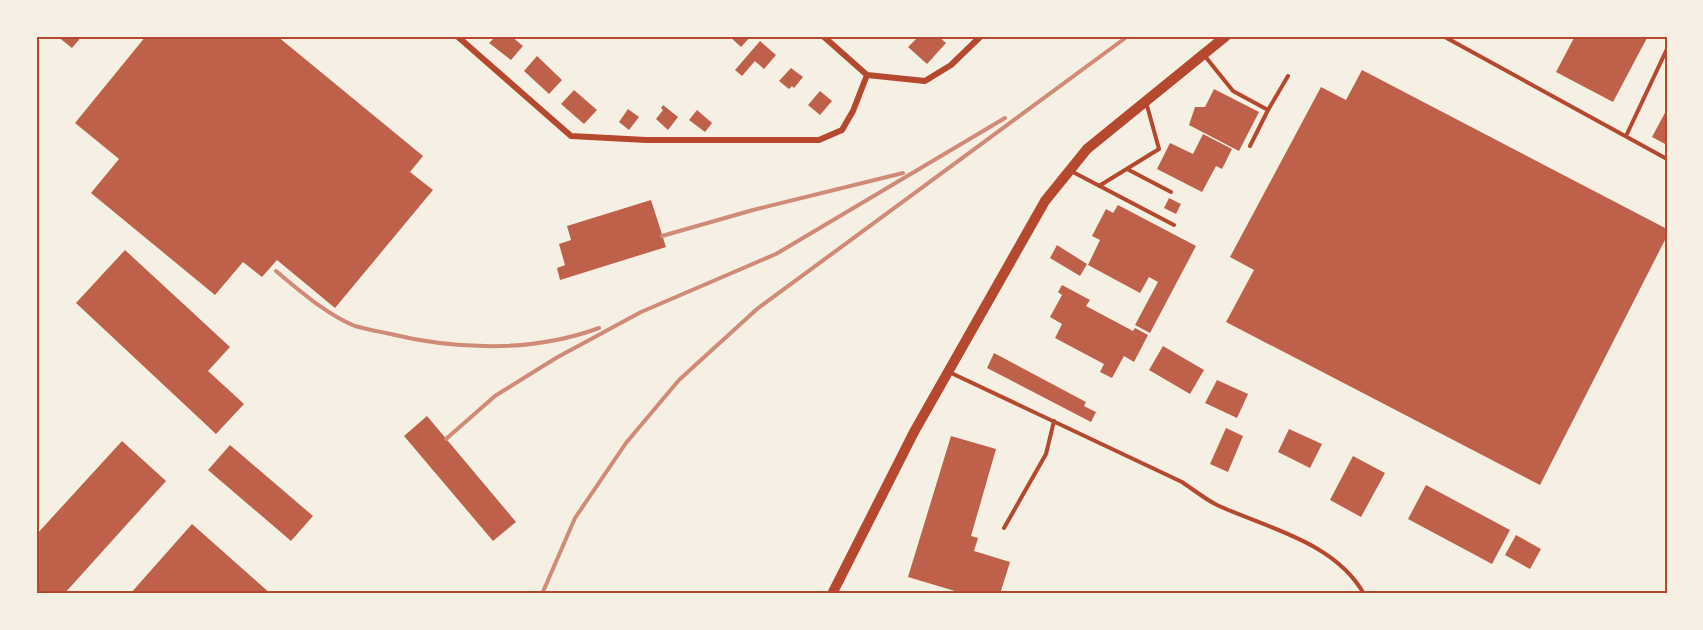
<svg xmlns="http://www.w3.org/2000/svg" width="1703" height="630" font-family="'Alegreya Sans',sans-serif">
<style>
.building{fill:#bf614a}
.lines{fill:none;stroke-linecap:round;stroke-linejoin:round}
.service{stroke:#b5482f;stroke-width:4}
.minor{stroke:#b5482f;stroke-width:6}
.tertiary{stroke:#b5482f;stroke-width:10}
.rail{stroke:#cf8b77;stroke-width:4}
.neatline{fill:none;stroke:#b5482f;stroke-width:2}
</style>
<rect width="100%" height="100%" fill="#f6efe4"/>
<path class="building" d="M 57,36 L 82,36 L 72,48 Z
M 146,36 L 277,36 L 423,156 L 410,172 L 433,190 L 335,308 L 277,260 L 262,277 L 243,262 L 215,295 L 91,193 L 119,159 L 75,123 Z
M 492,36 L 511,36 L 523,46 L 511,60 L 489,43 L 494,38 Z
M 729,36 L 751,36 L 741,47 Z
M 919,36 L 938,36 L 946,43 L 927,64 L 908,47 Z
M 1575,36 L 1648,36 L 1613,102 L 1556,72 Z
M 760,41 L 776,55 L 764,69 L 755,61 L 742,76 L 735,70 Z
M 537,56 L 562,80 L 549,94 L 524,71 Z
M 791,68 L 803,77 L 794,88 L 792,86 L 789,89 L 779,81 Z
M 1362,70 L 1667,229 L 1667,236 L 1540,485 L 1226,322 L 1254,270 L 1230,257 L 1321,87 L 1346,100 Z
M 1214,89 L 1259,112 L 1239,151 L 1189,125 L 1195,107 L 1205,107 Z
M 574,90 L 597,110 L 584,124 L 561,104 Z
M 820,91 L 832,101 L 820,115 L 808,105 Z
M 663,105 L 678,117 L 668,130 L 656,119 L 663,110 L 661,108 Z
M 628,109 L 639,117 L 629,130 L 619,122 Z
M 1667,109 L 1667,145 L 1652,137 Z
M 697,110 L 712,123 L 705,132 L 689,120 Z
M 1203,134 L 1232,149 L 1222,169 L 1216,166 L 1202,192 L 1157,169 L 1170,143 L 1193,154 Z
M 1169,198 L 1181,204 L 1176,214 L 1164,208 Z
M 651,200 L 666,247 L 560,280 L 557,268 L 565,265 L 559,244 L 571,240 L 567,226 Z
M 1118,205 L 1196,246 L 1150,333 L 1135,325 L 1158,282 L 1149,277 L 1140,293 L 1088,265 L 1100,240 L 1092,236 L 1106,209 L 1113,213 Z
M 1057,245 L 1087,264 L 1080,276 L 1050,258 Z
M 125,250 L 230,347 L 208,371 L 244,404 L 216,434 L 76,303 Z
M 1062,285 L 1090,300 L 1086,306 L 1133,331 L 1135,328 L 1148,335 L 1134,362 L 1124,356 L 1112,378 L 1100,372 L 1104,364 L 1055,338 L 1062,324 L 1050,317 L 1062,295 L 1058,292 Z
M 1163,346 L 1204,370 L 1190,394 L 1149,370 Z
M 994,353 L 1086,402 L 1084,406 L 1096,412 L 1091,422 L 987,368 Z
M 1217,380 L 1248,394 L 1237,418 L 1205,403 Z
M 427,416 L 516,522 L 493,541 L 404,436 Z
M 1226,428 L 1243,436 L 1228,472 L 1210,464 Z
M 1289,429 L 1322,444 L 1310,468 L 1278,452 Z
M 951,436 L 996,449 L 971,536 L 978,538 L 974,551 L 1010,562 L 1000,594 L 965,594 L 908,577 Z
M 122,441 L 166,481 L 64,594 L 36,594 L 36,535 Z
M 230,445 L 313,516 L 291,541 L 208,470 Z
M 1353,456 L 1385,473 L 1361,517 L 1330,500 Z
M 1426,485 L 1510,530 L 1492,564 L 1408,519 Z
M 192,524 L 271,594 L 130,594 Z
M 1516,535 L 1541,549 L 1530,569 L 1505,555 Z"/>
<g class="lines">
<path class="service" d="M 1443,36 L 1667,159
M 1204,55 L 1233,91 L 1268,110 L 1250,146
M 1268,110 L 1288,76
M 1626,136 L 1667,49
M 1127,169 L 1171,192
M 1071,171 L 1174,225
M 1099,186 L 1159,149 L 1146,102
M 949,372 L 1182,482 C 1194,490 1205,499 1217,505 C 1267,528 1335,542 1364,594
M 1004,528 L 1046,454 L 1054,421"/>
<path class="minor" d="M 457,36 L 571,136 L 646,140 L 819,140 L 842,130 L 853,111 L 867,75
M 823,36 L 867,75 L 925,81 L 951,65 L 981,36"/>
<path class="tertiary" d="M 832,594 L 914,432 L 1045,201 L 1087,149 L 1226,36"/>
<path class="rail" d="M 662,236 L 753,210 L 903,173
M 276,271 C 300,291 326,314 355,326 C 365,329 376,331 386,333 C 455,350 531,353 599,328
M 446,439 L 495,396 L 556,358 L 641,312 L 776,254 L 1005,118
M 542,594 L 575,518 L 626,443 L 679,380 L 757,309 L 1128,36"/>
</g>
<rect width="1703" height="630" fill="none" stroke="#f6efe4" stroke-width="75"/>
<rect x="38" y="38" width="1628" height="554" class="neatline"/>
</svg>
